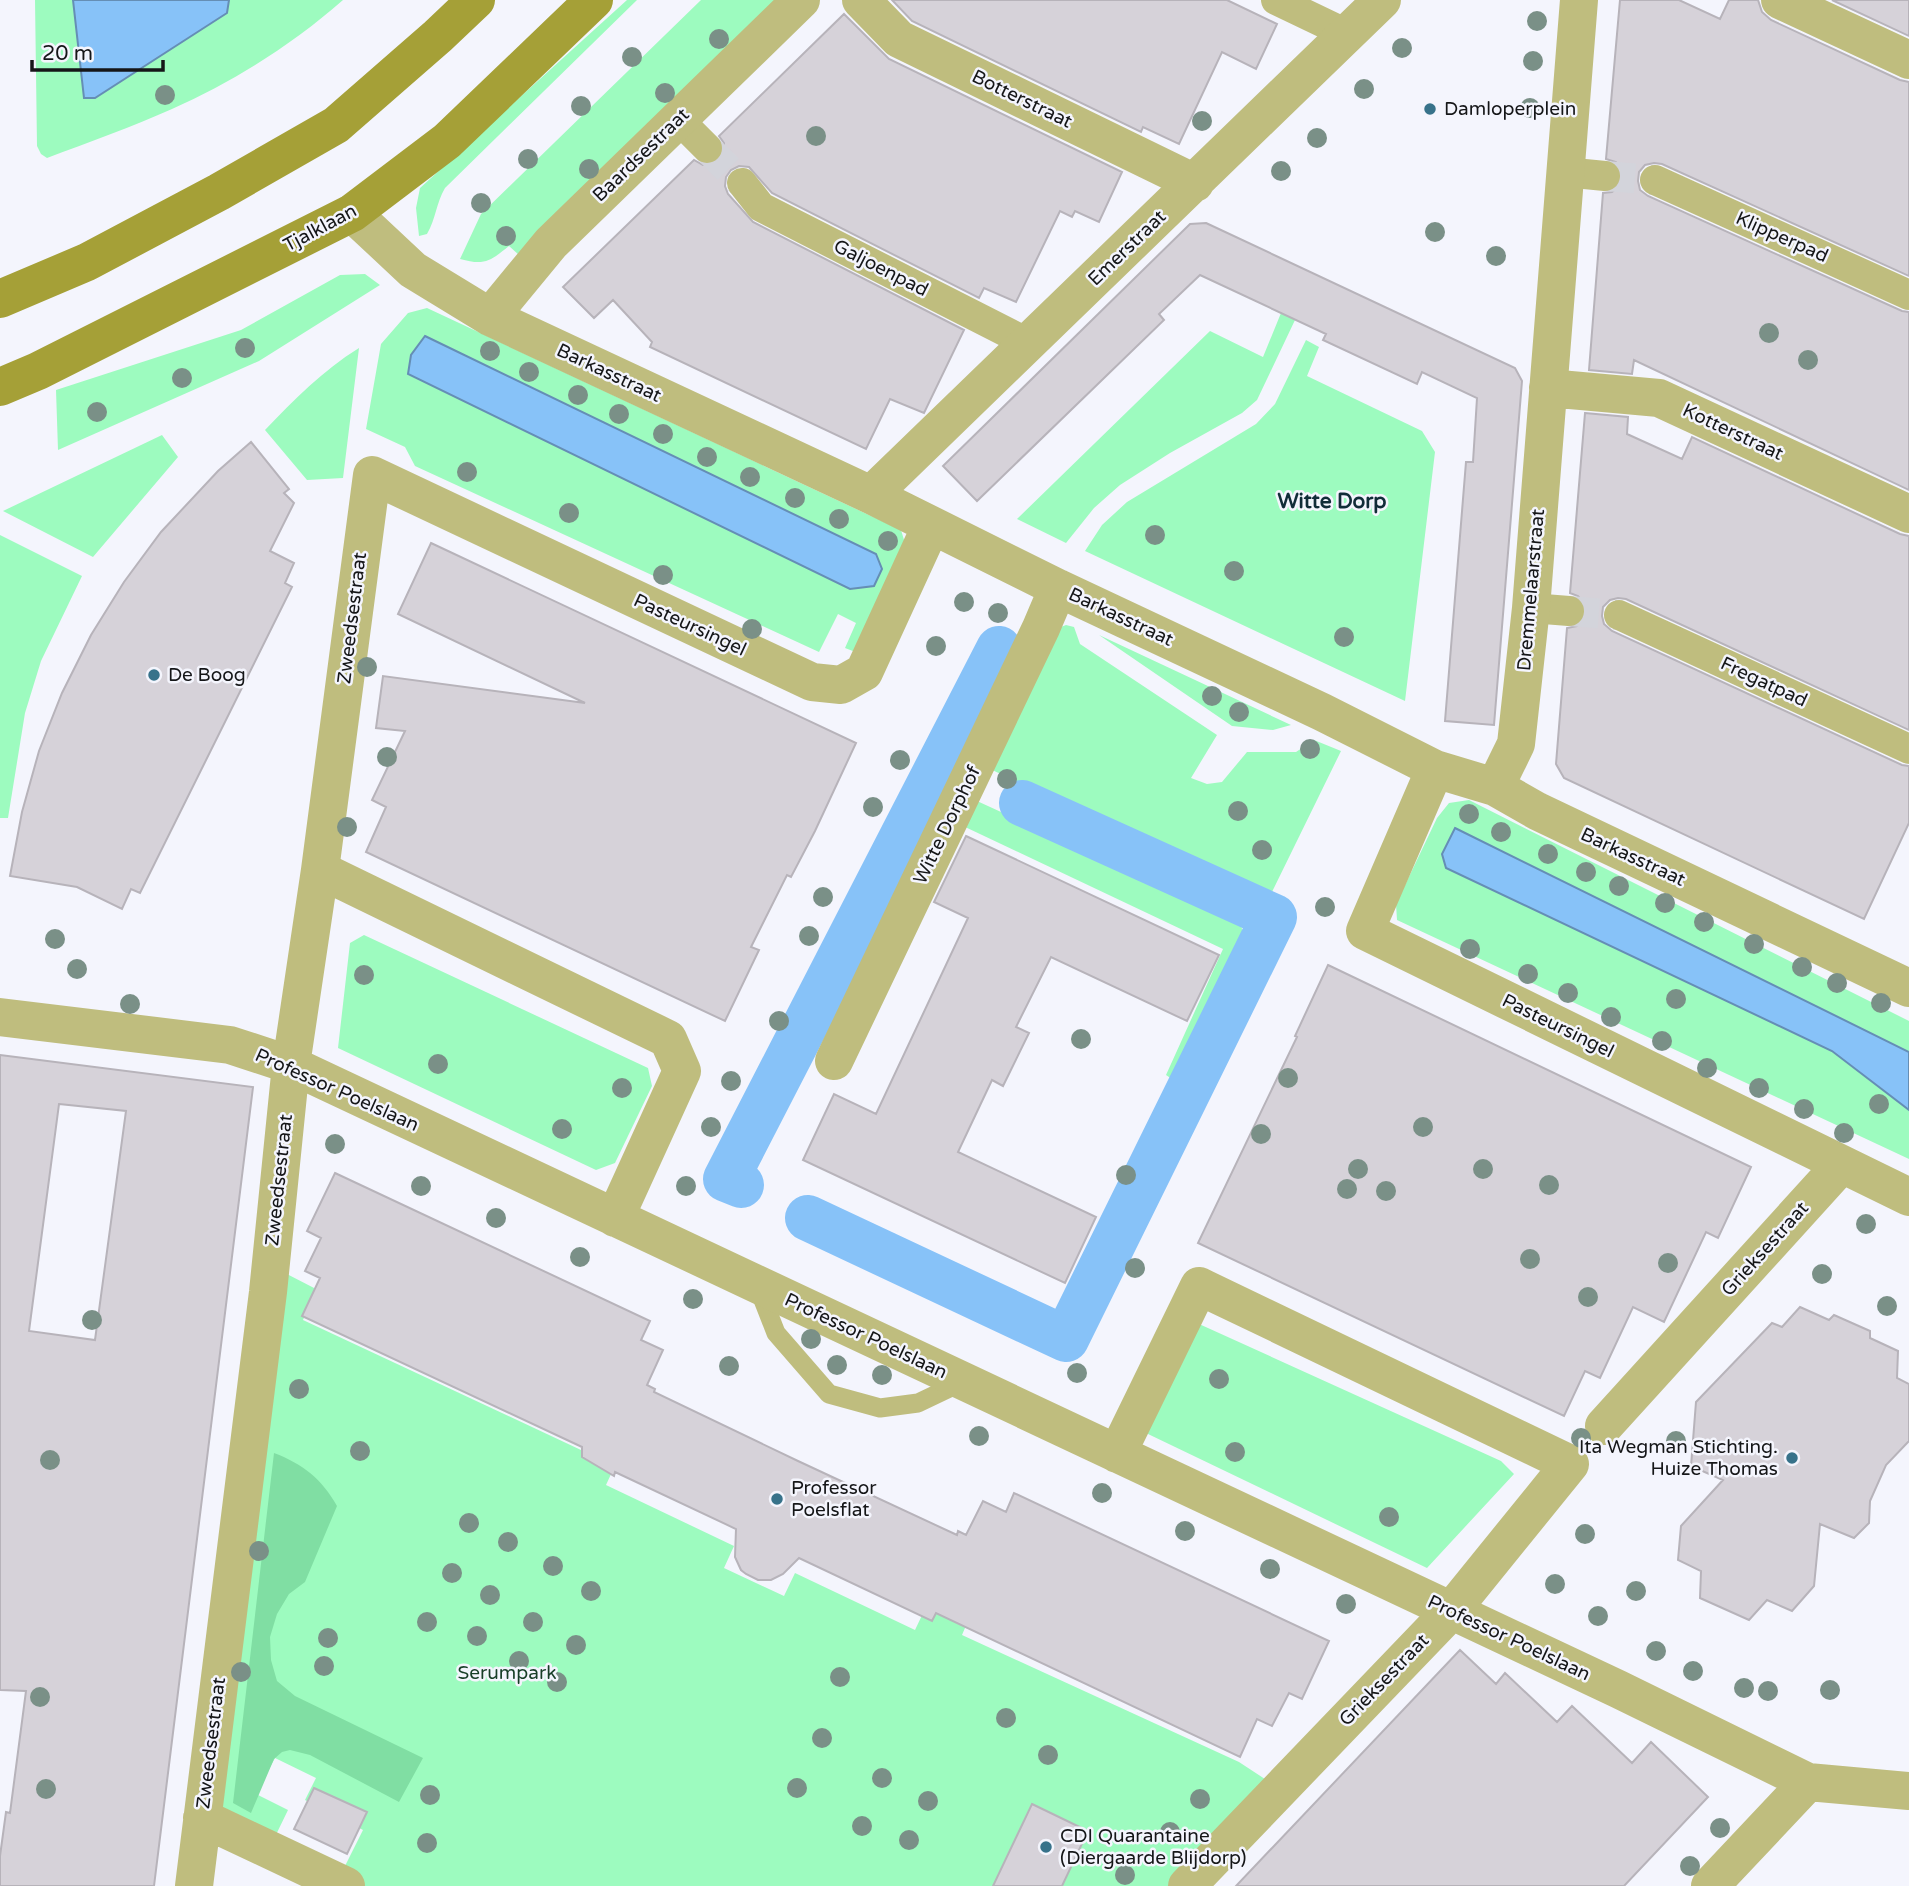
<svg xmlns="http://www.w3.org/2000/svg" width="1909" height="1886" font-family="'Varela Round',sans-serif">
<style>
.green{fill:#9dfbbf}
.forest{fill:#80dea3}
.water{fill:#87c2f8;stroke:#658eb5;stroke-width:2}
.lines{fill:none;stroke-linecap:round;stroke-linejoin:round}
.canal{stroke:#87c2f8;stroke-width:46}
.building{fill:#d6d2d9;stroke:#b7b3ba;stroke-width:2;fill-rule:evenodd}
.pedestrian-tunnel{stroke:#d3d4db;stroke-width:30;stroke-dasharray:30 15;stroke-linecap:butt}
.service{stroke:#bfbd7e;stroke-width:19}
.pedestrian{stroke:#bfbd7e;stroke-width:30}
.minor{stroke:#bfbd7e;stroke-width:38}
.secondary{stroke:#a5a037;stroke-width:38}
.tree{fill:#7a9087}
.poi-dot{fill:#37728a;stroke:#f4f5fd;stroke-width:2.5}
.labels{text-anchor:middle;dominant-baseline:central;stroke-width:5;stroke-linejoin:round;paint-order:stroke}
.street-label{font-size:19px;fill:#151618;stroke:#f4f5fd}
.poi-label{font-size:19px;fill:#151618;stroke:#f4f5fd;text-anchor:start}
.park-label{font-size:19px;fill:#173e27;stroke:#f4f5fd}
.neighbourhood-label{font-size:21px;font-weight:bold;fill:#112d38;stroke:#f4f5fd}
</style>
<rect width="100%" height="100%" fill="#f4f5fd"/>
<path class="green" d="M 35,0 L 73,0 L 84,97 L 95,98 L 227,13 L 229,0 L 343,0 C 292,45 234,81 172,109 C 132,127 89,142 47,158 L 41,154 L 37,146 Z
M 627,0 L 637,0 L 445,188 C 436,203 436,219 427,234 L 419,236 L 416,208 L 420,188 Z
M 701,0 L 781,0 L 519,255 L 509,246 C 490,261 485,266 460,259 L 481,214 Z
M 365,274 L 380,285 L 259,361 L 58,450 L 56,390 L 241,330 L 340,275 Z
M 427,308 L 901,530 L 908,553 L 858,653 L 845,648 L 856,623 L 838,614 L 819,652 L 415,466 L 405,447 L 366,429 L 381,344 L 408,313 Z
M 1281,313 L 1295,320 L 1257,400 L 1242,413 L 1170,453 L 1120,485 L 1094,508 L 1066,543 L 1017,519 L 1210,331 L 1263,357 Z
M 1306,340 L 1319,347 L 1307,376 L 1422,431 L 1435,452 L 1405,701 L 1085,551 L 1102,525 L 1127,502 L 1256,424 L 1275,404 Z
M 359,348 L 343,478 L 307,480 L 265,430 C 295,399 322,371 359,348 Z
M 162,435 L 178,457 L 93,557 L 3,511 Z
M 0,535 L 82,576 L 41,661 L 25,713 L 8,818 L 0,818 Z
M 1066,625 L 1074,627 L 1080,644 L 1217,735 L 1191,778 L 1207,784 L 1222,782 L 1247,752 L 1296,752 L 1314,740 L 1341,751 L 1268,900 L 988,768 L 1056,629 Z
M 1099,635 L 1291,725 L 1273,730 L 1232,726 Z
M 1469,800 L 1909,1021 L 1909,1159 L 1397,920 L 1396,904 L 1437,818 L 1449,803 Z
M 977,801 L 1241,921 L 1244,947 L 1182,1086 L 1166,1075 L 1223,949 L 963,826 Z
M 364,935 L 648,1068 L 652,1086 L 615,1163 L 596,1170 L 338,1048 L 350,943 Z
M 283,1272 L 316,1289 L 303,1320 L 581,1450 L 589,1433 L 623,1448 L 606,1485 L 734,1546 L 724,1568 L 784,1596 L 795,1573 L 915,1630 L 934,1590 L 973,1609 L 962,1635 L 1239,1762 L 1271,1783 L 1175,1886 L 350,1886 L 338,1880 L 363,1830 L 305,1800 L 316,1778 L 275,1758 L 256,1794 L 288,1810 L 271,1845 L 212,1816 Z
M 1177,1314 L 1501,1461 L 1514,1474 L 1427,1568 L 1123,1422 Z"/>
<path class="forest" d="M 274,1453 C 303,1464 322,1479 337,1506 L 305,1582 L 289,1594 L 277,1614 L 270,1637 L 271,1660 L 277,1681 L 295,1696 L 423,1758 L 399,1802 L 310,1755 L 290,1750 L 282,1752 L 274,1759 L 251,1813 L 233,1803 Z"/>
<path class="water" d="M 73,0 L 229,0 L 227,13 L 95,98 L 84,98 Z
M 425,336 L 876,554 L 882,569 L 874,586 L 850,589 L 408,374 L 411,355 Z
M 1455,828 L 1909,1052 L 1909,1110 L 1832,1051 L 1446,868 L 1442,854 Z"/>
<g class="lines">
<path class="canal" d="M 741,1185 L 726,1179 L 999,649
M 808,1218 L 1066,1339 L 1274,917 L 1022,803"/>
</g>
<path class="building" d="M 892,0 L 1227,0 L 1277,24 L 1256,69 L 1222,52 L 1179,144 L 1143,127 L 1141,132 L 912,21 Z
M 1620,0 L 1679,0 L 1720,19 L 1729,0 L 1758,0 L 1762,12 L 1771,20 L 1900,80 L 1909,82 L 1909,276 L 1662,164 L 1654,163 L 1645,165 L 1639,172 L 1638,181 L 1640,190 L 1648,196 L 1902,311 L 1909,312 L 1909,490 L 1634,360 L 1632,374 L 1589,370 L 1603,193 L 1612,192 L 1619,187 L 1622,177 L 1621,168 L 1616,162 L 1606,159 Z
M 1832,0 L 1909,0 L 1909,36 Z
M 844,14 L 889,59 L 1122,172 L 1099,222 L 1075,211 L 1072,217 L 1060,211 L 1016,302 L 984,288 L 979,298 L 772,193 L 749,167 L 739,166 L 731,170 L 726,177 L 725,186 L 728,194 L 753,222 L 964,330 L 924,413 L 890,399 L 866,449 L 650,347 L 652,342 L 613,300 L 594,318 L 563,287 L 694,160 L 703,165 L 712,165 L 719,161 L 724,152 L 724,143 L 719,136 Z
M 1206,223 L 1515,368 L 1522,381 L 1494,725 L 1445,721 L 1466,462 L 1473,462 L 1477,398 L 1422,372 L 1417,384 L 1323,340 L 1326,334 L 1200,275 L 1159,314 L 1164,320 L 977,501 L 943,466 L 1190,224 Z
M 1585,413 L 1628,417 L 1627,434 L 1682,459 L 1692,437 L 1900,534 L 1909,536 L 1909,730 L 1626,599 L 1618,598 L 1610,600 L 1603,607 L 1602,616 L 1604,624 L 1612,631 L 1902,765 L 1909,766 L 1909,823 L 1864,919 L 1564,778 L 1556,764 L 1567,628 L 1577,626 L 1583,621 L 1586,613 L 1584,603 L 1578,596 L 1570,593 Z
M 251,442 L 289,489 L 284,493 L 294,503 L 270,551 L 294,563 L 285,583 L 292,587 L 140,893 L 131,889 L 122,909 L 77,887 L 10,876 L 22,812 L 39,751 L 62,693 L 91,635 L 124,582 L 161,532 L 218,471 Z
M 431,543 L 856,743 L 815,831 L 791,877 L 787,875 L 751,947 L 759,950 L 725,1021 L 366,852 L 386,807 L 372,800 L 405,731 L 376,728 L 383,676 L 585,703 L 398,614 Z
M 966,836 L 1219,955 L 1187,1021 L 1051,957 L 1016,1027 L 1029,1033 L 1003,1086 L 992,1080 L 958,1152 L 1096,1217 L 1065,1283 L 803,1160 L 834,1094 L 876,1114 L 968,918 L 934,902 Z
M 1328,965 L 1751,1167 L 1718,1238 L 1706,1232 L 1664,1322 L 1633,1307 L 1600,1378 L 1585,1371 L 1564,1416 L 1198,1243 L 1297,1037 L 1295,1036 Z
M 0,1055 L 253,1087 L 154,1886 L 0,1886 L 0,1856 L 6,1812 L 10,1813 L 26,1691 L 0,1690 ZM 59,1104 L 126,1111 L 95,1340 L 29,1331 Z
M 335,1173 L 650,1321 L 641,1340 L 663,1350 L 647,1385 L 655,1389 L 654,1392 L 798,1461 L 957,1535 L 958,1531 L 966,1535 L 983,1501 L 1006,1512 L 1014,1493 L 1329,1641 L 1302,1699 L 1289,1693 L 1272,1726 L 1257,1719 L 1240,1757 L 936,1613 L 932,1621 L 799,1558 L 783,1574 L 771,1580 L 758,1580 L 746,1574 L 741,1570 L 735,1557 L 736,1529 L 615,1472 L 614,1476 L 582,1457 L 582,1447 L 302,1316 L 320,1278 L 305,1271 L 321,1238 L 307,1231 Z
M 1800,1307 L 1829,1320 L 1834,1315 L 1870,1331 L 1870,1338 L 1898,1351 L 1897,1378 L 1909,1384 L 1909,1441 L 1886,1465 L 1870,1501 L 1869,1523 L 1854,1538 L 1820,1524 L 1814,1586 L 1792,1611 L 1767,1600 L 1749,1620 L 1700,1598 L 1701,1571 L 1678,1560 L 1681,1526 L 1723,1480 L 1691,1466 L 1696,1402 L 1772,1323 L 1782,1327 Z
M 1460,1650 L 1496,1684 L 1505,1673 L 1557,1722 L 1572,1706 L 1632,1763 L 1651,1742 L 1708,1797 L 1624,1886 L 1236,1886 Z
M 314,1788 L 367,1812 L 347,1854 L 294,1829 Z
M 1032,1804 L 1088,1831 L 1062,1886 L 993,1886 Z"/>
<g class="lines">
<path class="pedestrian-tunnel" d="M 707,148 L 742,183
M 1605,176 L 1655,180
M 1569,611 L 1619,615"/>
<path class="service" d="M 758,1287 L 776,1333 L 829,1394 L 880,1408 L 918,1403 L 962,1382"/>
<path class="pedestrian" d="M 1276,0 L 1347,34
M 678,119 L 707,148
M 1564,172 L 1605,176
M 1655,180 L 1909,295
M 742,183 L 761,207 L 1028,343
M 1531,608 L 1569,611
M 1619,615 L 1909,749"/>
<path class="minor" d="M 861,0 L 899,39 L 1195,183
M 1780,0 L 1909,60
M 352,213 L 413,270 L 490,317 L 871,495 L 1058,588 L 1322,712 L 1435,769 L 1495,787 L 1537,811 L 1909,988
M 490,317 L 551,243 L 801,0
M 1548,388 L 1659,398 L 1909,514
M 871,495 L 1382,0
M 1435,769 L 1365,931 L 1909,1197
M 1495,787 L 1516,744 L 1531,608 L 1579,0
M 320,870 L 668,1039 L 682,1071 L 615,1218
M 0,1017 L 230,1045 L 291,1065 L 1618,1689 L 1808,1782 L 1909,1791
M 834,1061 L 1041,628 L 1058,588
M 1604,1426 L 1841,1165
M 1117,1454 L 1199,1286 L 1570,1464 L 1451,1611 L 1187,1886
M 202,1818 L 346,1886
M 194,1886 L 268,1292 L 291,1065 L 320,870 L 372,475 L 812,682 L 841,685 L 864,672 L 931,526
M 1710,1886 L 1808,1782"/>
<path class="secondary" d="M 0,299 L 87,262 L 219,192 L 336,125 L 438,36 L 476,0
M 0,387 L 38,371 L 352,213 L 447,141 L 594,0"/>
</g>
<g class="tree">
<circle cx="1537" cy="21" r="10"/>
<circle cx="719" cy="39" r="10"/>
<circle cx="1402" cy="48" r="10"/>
<circle cx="632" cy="57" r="10"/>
<circle cx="1533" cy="61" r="10"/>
<circle cx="1364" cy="89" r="10"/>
<circle cx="665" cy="93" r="10"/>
<circle cx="165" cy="95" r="10"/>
<circle cx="581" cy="106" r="10"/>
<circle cx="1530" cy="108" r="10"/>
<circle cx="1202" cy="121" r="10"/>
<circle cx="816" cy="136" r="10"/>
<circle cx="1317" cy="138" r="10"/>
<circle cx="528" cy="159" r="10"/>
<circle cx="589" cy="169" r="10"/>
<circle cx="1281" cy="171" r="10"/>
<circle cx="481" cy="203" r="10"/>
<circle cx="1435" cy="232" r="10"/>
<circle cx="506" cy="236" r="10"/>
<circle cx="1496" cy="256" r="10"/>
<circle cx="1769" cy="333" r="10"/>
<circle cx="245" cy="348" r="10"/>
<circle cx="490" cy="351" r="10"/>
<circle cx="1808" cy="360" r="10"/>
<circle cx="529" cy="372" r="10"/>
<circle cx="182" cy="378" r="10"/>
<circle cx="578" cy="395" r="10"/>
<circle cx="97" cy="412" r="10"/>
<circle cx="619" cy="414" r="10"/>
<circle cx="663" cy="434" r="10"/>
<circle cx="707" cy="457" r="10"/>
<circle cx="467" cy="472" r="10"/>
<circle cx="750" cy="477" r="10"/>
<circle cx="795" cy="498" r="10"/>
<circle cx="569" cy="513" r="10"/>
<circle cx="839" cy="519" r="10"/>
<circle cx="1155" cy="535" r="10"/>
<circle cx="888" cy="541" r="10"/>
<circle cx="1234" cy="571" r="10"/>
<circle cx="663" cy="575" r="10"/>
<circle cx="964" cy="602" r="10"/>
<circle cx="998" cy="613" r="10"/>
<circle cx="752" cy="629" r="10"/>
<circle cx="1344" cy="637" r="10"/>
<circle cx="936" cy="646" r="10"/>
<circle cx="367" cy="667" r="10"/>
<circle cx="1212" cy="696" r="10"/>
<circle cx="1239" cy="712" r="10"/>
<circle cx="1310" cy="749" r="10"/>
<circle cx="387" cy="757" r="10"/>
<circle cx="900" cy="760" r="10"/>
<circle cx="1007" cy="779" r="10"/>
<circle cx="873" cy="807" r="10"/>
<circle cx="1238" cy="811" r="10"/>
<circle cx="1469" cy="814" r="10"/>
<circle cx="347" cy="827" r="10"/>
<circle cx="1501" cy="832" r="10"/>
<circle cx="1262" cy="850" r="10"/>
<circle cx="1548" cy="854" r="10"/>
<circle cx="1586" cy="872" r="10"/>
<circle cx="1619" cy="886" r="10"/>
<circle cx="823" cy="897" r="10"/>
<circle cx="1665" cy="903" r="10"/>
<circle cx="1325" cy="907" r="10"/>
<circle cx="1704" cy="922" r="10"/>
<circle cx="809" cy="936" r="10"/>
<circle cx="55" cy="939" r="10"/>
<circle cx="1754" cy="944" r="10"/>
<circle cx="1470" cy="949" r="10"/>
<circle cx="1802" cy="967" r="10"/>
<circle cx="77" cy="969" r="10"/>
<circle cx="1528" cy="974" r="10"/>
<circle cx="364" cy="975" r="10"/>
<circle cx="1837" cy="983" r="10"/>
<circle cx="1568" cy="993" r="10"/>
<circle cx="1676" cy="999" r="10"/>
<circle cx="1881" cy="1003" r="10"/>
<circle cx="130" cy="1004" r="10"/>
<circle cx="1611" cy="1017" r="10"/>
<circle cx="779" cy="1021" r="10"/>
<circle cx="1081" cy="1039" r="10"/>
<circle cx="1662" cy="1041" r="10"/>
<circle cx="438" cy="1064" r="10"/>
<circle cx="1707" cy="1068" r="10"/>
<circle cx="1288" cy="1078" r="10"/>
<circle cx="731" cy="1081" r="10"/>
<circle cx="622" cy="1088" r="10"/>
<circle cx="1759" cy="1088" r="10"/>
<circle cx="1879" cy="1104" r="10"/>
<circle cx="1804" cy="1109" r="10"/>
<circle cx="711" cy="1127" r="10"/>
<circle cx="1423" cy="1127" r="10"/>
<circle cx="562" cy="1129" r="10"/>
<circle cx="1844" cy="1133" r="10"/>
<circle cx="1261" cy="1134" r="10"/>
<circle cx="335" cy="1144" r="10"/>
<circle cx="1358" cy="1169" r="10"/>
<circle cx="1483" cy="1169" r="10"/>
<circle cx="1126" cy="1175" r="10"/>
<circle cx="1549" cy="1185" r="10"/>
<circle cx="421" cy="1186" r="10"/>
<circle cx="686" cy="1186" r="10"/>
<circle cx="1347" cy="1189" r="10"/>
<circle cx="1386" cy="1191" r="10"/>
<circle cx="496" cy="1218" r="10"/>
<circle cx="1866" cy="1224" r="10"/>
<circle cx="580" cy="1257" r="10"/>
<circle cx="1530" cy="1259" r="10"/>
<circle cx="1668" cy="1263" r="10"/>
<circle cx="1135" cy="1268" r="10"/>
<circle cx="1822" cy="1274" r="10"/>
<circle cx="1588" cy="1297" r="10"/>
<circle cx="693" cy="1299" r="10"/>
<circle cx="1887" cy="1306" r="10"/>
<circle cx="92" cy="1320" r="10"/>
<circle cx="811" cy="1339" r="10"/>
<circle cx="837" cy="1365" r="10"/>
<circle cx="729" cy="1366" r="10"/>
<circle cx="1077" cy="1373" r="10"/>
<circle cx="882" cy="1375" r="10"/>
<circle cx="1219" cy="1379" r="10"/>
<circle cx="299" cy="1389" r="10"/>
<circle cx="979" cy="1436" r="10"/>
<circle cx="1581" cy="1438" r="10"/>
<circle cx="1676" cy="1441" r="10"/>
<circle cx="360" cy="1451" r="10"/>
<circle cx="1235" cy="1452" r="10"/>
<circle cx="50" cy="1460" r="10"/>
<circle cx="1102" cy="1493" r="10"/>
<circle cx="1389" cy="1517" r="10"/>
<circle cx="469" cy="1523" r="10"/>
<circle cx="1185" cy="1531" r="10"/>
<circle cx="1585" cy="1534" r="10"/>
<circle cx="508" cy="1542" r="10"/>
<circle cx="259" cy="1551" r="10"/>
<circle cx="553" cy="1566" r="10"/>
<circle cx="1270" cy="1569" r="10"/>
<circle cx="452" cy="1573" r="10"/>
<circle cx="1555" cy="1584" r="10"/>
<circle cx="591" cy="1591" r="10"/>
<circle cx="1636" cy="1591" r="10"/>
<circle cx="490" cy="1595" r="10"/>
<circle cx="1346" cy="1604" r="10"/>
<circle cx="1598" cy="1616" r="10"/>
<circle cx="427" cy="1622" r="10"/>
<circle cx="533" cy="1622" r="10"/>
<circle cx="477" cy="1636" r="10"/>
<circle cx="328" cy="1638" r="10"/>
<circle cx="576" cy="1645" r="10"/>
<circle cx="1656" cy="1651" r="10"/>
<circle cx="519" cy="1661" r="10"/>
<circle cx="324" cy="1666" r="10"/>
<circle cx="1693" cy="1671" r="10"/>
<circle cx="241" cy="1672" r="10"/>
<circle cx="840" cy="1677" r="10"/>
<circle cx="557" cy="1682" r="10"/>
<circle cx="1744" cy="1688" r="10"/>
<circle cx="1830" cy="1690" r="10"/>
<circle cx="1768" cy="1691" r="10"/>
<circle cx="40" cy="1697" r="10"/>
<circle cx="1006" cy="1718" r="10"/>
<circle cx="822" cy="1738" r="10"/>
<circle cx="1048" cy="1755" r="10"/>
<circle cx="882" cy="1778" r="10"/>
<circle cx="797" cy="1788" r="10"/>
<circle cx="46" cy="1789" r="10"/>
<circle cx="430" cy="1795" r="10"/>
<circle cx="1200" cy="1799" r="10"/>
<circle cx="928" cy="1801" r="10"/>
<circle cx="862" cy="1826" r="10"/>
<circle cx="1720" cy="1828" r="10"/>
<circle cx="1170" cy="1832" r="10"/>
<circle cx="909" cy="1840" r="10"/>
<circle cx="427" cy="1843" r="10"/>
<circle cx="1690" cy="1866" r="10"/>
<circle cx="1125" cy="1875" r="10"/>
</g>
<g class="poi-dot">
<circle cx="1430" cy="109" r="7"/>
<circle cx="154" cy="675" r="7"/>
<circle cx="1792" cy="1458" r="7"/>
<circle cx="777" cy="1499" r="7"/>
<circle cx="1046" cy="1847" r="7"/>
</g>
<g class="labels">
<g class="street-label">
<text transform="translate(1022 99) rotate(26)">Botterstraat</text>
<text transform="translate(641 155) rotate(-44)">Baardsestraat</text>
<text transform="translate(320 228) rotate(-28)">Tjalklaan</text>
<text transform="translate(1782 237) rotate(24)">Klipperpad</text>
<text transform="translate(1127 248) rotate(-44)">Emerstraat</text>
<text transform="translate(881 268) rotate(27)">Galjoenpad</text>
<text transform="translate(609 373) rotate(25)">Barkasstraat</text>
<text transform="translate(1733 432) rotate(25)">Kotterstraat</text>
<text transform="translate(1531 590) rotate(-85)">Dremmelaarstraat</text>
<text transform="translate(1121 617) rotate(25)">Barkasstraat</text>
<text transform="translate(352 618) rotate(-83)">Zweedsestraat</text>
<text transform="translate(690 625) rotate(25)">Pasteursingel</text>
<text transform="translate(1764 682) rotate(25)">Fregatpad</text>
<text transform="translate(947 825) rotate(-64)">Witte Dorphof</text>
<text transform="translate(1633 857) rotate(25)">Barkasstraat</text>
<text transform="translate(1558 1026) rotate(26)">Pasteursingel</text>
<text transform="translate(337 1090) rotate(24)">Professor Poelslaan</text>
<text transform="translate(279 1180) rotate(-84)">Zweedsestraat</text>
<text transform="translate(1765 1249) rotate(-48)">Grieksestraat</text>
<text transform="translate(866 1336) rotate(25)">Professor Poelslaan</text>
<text transform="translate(1509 1638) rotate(25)">Professor Poelslaan</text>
<text transform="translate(1384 1680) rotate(-46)">Grieksestraat</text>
<text transform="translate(211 1743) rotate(-83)">Zweedsestraat</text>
</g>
<g class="poi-label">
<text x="1444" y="109">Damloperplein</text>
<text x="168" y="675">De Boog</text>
<text x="1778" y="1447" text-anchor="end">Ita Wegman Stichting.<tspan x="1778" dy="22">Huize Thomas</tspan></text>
<text x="791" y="1488">Professor<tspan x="791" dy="22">Poelsflat</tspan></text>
<text x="1060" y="1836">CDI Quarantaine<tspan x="1060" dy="22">(Diergaarde Blijdorp)</tspan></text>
</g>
<g class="park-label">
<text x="507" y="1673">Serumpark</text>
</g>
<g class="neighbourhood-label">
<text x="1332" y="501">Witte Dorp</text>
</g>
</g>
<path d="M32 60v10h131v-10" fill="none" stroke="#151618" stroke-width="3.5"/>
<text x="42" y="60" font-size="21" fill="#151618" stroke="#f4f5fd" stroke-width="5" paint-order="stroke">20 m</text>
</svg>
